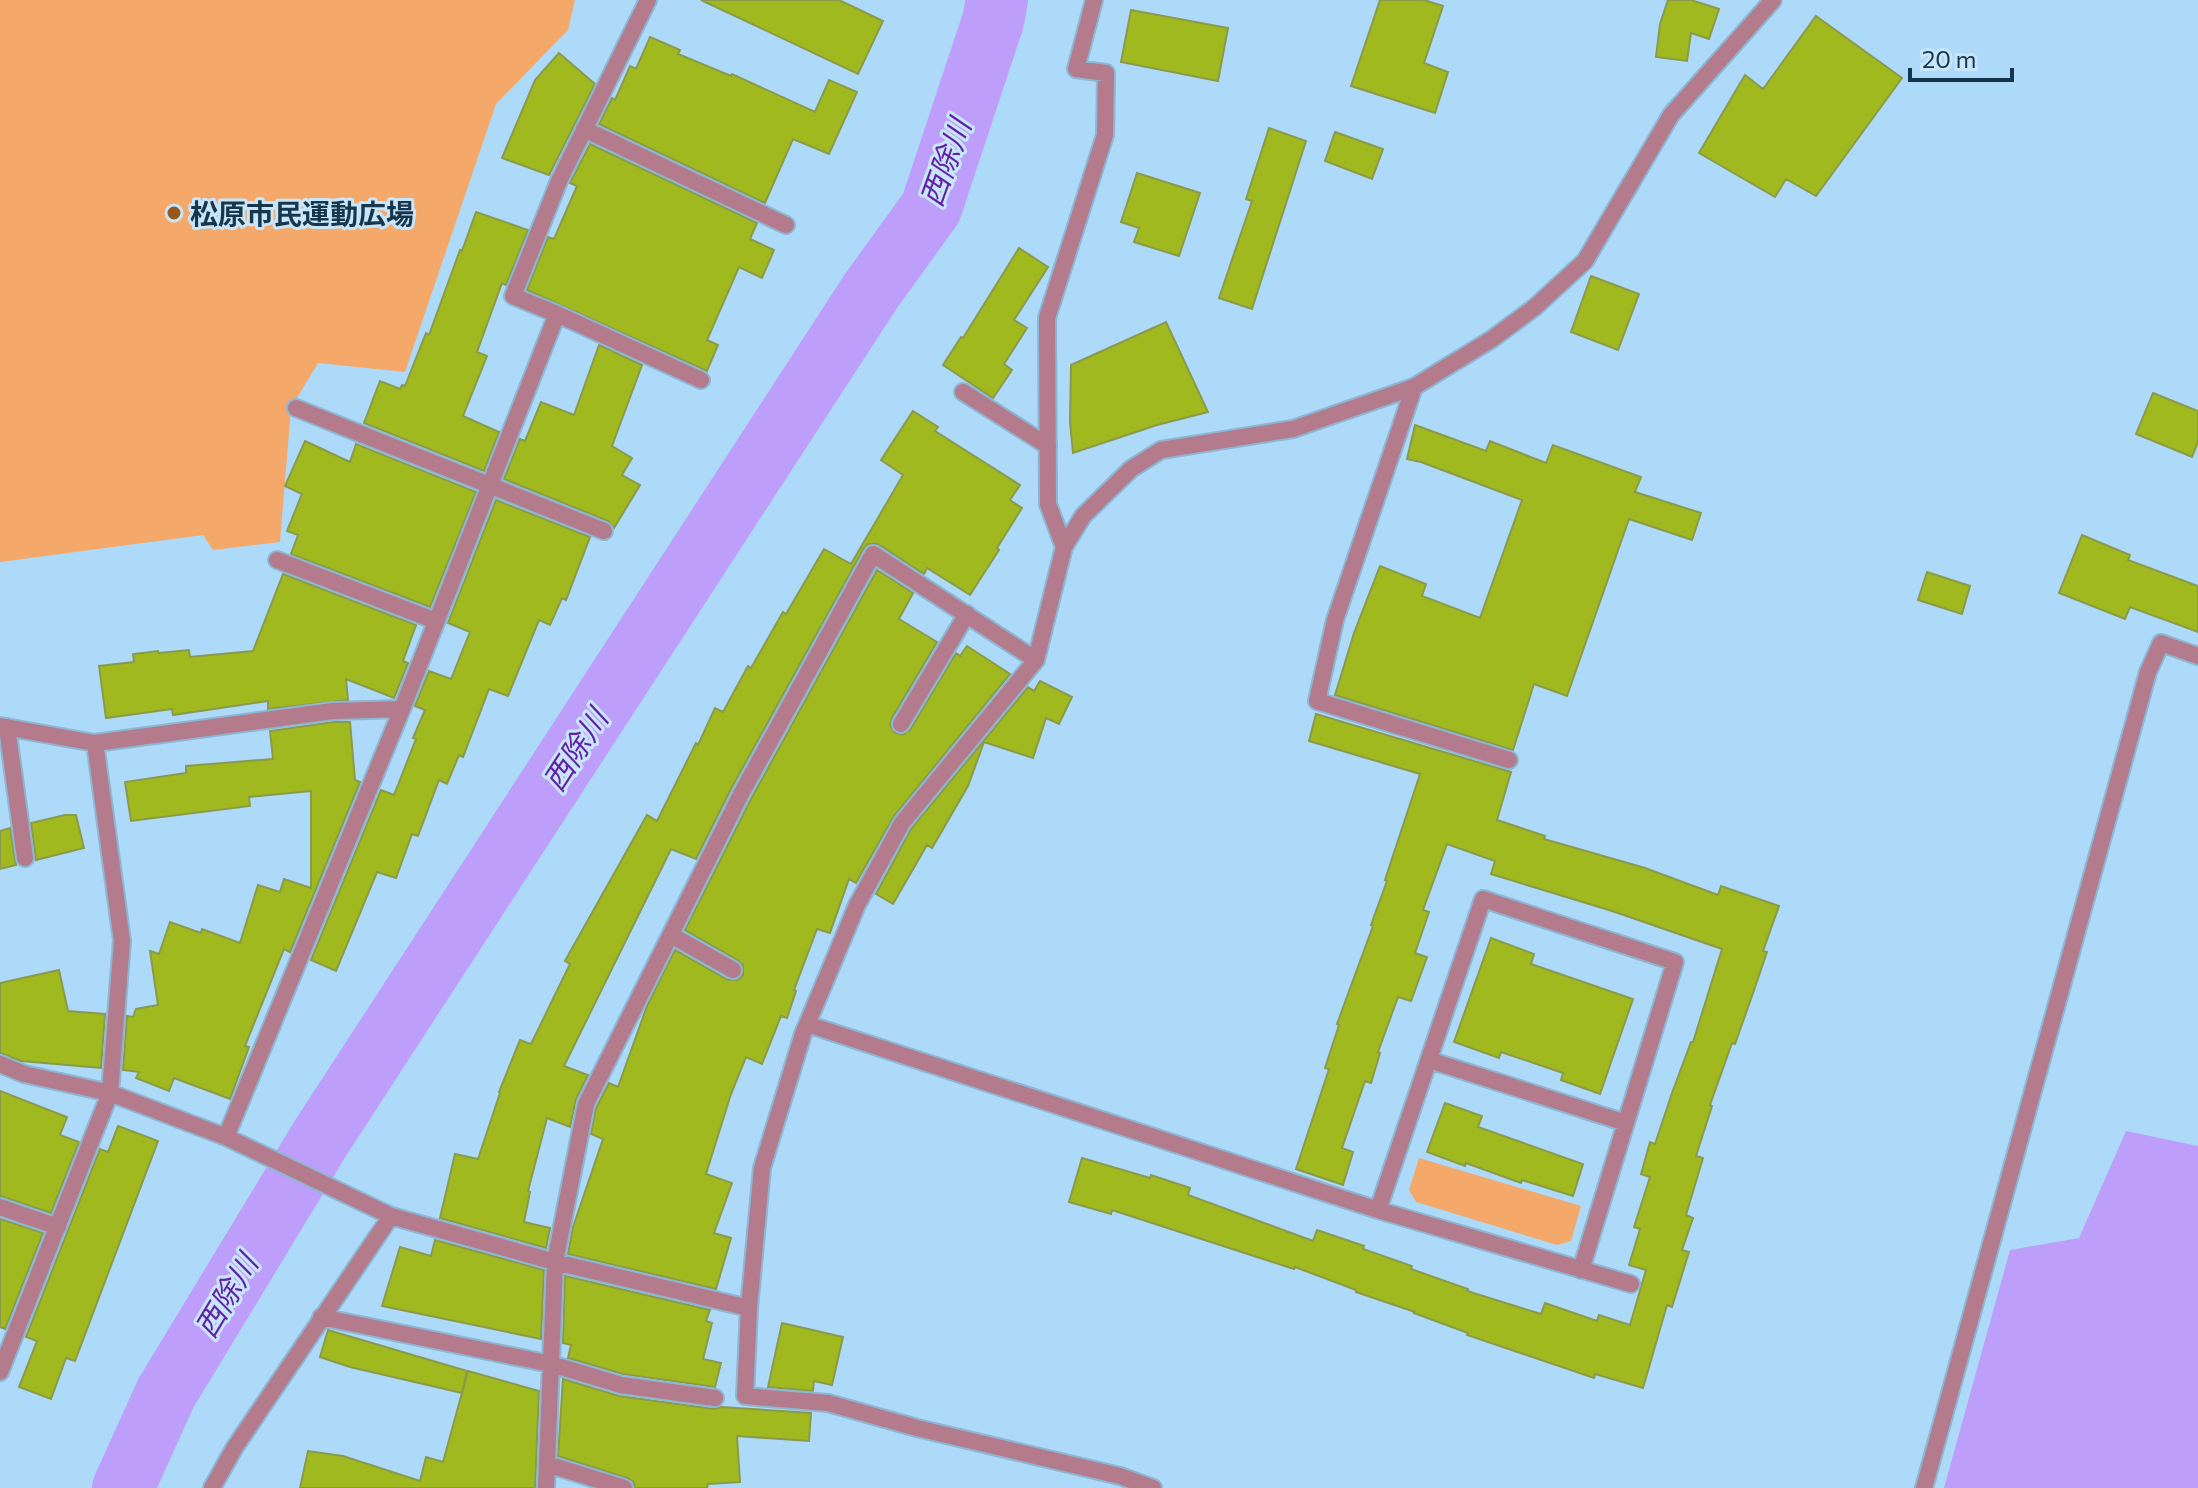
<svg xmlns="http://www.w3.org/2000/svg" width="2198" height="1488" font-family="Commissioner,'Noto Sans JP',sans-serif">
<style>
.green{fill:#f4a86a}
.water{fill:#be9efb}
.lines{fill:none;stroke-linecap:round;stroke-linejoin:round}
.river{stroke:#be9efb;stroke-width:62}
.building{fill:#a0b91f;stroke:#8a9a4b;stroke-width:2}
.service-casing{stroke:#8db6d3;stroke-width:20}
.minor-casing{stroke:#8db6d3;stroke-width:20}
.service{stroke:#b47b8c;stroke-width:16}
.minor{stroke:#b47b8c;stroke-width:16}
.poi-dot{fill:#96581d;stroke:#c8e5fa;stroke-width:3}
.labels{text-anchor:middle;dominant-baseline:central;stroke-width:6;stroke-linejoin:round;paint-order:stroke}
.poi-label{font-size:28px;font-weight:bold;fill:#16364b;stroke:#c8e5fa;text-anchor:start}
.water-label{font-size:30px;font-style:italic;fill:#6221a8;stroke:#c8e5fa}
</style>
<rect width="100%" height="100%" fill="#aedaf9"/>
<path class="green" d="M 0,0 L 575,0 L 568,30 L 496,104 L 405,372 L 318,363 L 291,408 L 280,542 L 213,550 L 203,535 L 0,562 Z
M 1419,1158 L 1581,1206 L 1571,1241 L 1557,1245 L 1416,1202 L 1409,1190 Z"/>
<path class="water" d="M 2126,1131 L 2198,1146 L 2198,1488 L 1944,1488 L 2010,1250 L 2079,1238 Z"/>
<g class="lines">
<path class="river" d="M 123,1488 L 166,1393 L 320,1139 L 871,291 L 931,208 L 993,21 L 997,0"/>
</g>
<path class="building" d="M 701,0 L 839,0 L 883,21 L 858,74 Z
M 1380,0 L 1424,0 L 1443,6 L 1424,63 L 1448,72 L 1435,113 L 1351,86 Z
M 1668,0 L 1691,0 L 1719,9 L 1709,39 L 1691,33 L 1687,61 L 1656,57 L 1660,24 Z
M 1131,10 L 1228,28 L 1218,81 L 1121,62 Z
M 1816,16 L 1902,78 L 1816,196 L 1786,179 L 1775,197 L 1699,153 L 1745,75 L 1763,89 Z
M 650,37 L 680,50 L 678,54 L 731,76 L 732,74 L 815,112 L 829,80 L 857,92 L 829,154 L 793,139 L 765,203 L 599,124 L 612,98 L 615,100 L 630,66 L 636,69 Z
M 559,53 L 595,84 L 549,175 L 502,158 L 535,80 Z
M 1269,128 L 1306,141 L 1252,309 L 1219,298 L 1252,201 L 1246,199 Z
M 1335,132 L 1383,149 L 1372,179 L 1325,161 Z
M 590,144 L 757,223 L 750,239 L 774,250 L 762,278 L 739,267 L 707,340 L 718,345 L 707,371 L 527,290 L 548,237 L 554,239 L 577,186 L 570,183 Z
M 1137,173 L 1200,193 L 1179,256 L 1134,242 L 1139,228 L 1121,222 Z
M 476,212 L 528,230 L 506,285 L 502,283 L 477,352 L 487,356 L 463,416 L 499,432 L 484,471 L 364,423 L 380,381 L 400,389 L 402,385 L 405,386 L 426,333 L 429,335 L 460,250 L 462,251 Z
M 1019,248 L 1048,267 L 1014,320 L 1027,328 L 1004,364 L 1012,370 L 993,398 L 943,365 L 961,337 L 963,338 Z
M 1591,276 L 1639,294 L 1618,350 L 1571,332 Z
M 1166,322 L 1208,412 L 1157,425 L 1073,453 L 1070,422 L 1071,365 Z
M 599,345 L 642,365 L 612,446 L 632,458 L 622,475 L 640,485 L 614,528 L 608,521 L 504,479 L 520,439 L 525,441 L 541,402 L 574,415 Z
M 2153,393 L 2198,411 L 2198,442 L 2192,457 L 2136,434 Z
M 913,411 L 938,427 L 935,431 L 1020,485 L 1010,500 L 1022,508 L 997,548 L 999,550 L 970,595 L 927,568 L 924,574 L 878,544 L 868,544 L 864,548 L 731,789 L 696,859 L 671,849 L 564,1066 L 588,1075 L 576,1099 L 570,1127 L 547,1118 L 528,1191 L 530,1192 L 524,1222 L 550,1228 L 546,1248 L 440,1218 L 455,1154 L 478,1159 L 500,1093 L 499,1092 L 520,1040 L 531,1044 L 570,964 L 565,961 L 647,815 L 657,821 L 696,743 L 698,745 L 715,708 L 723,712 L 748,666 L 751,668 L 783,612 L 786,614 L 824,549 L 851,564 L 903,475 L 881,460 Z
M 1415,425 L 1486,451 L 1490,441 L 1546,463 L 1553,445 L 1641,477 L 1635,492 L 1701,513 L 1692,540 L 1629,519 L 1567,696 L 1534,684 L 1513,750 L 1335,695 L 1354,633 L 1380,566 L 1426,584 L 1422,596 L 1480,618 L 1522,500 L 1421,462 L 1407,459 Z
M 305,441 L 350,462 L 356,444 L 476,492 L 430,607 L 291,554 L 298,535 L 287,531 L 302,494 L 285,486 Z
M 496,500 L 590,537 L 566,600 L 562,598 L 550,625 L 539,620 L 508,696 L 489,689 L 463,757 L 459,755 L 447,784 L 439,780 L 418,836 L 412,834 L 396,878 L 377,872 L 336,971 L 311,960 L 381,790 L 394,795 L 416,739 L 413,738 L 425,710 L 415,706 L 429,671 L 451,679 L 470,632 L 448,623 Z
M 2082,535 L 2130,555 L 2128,560 L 2198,586 L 2198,632 L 2130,607 L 2125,619 L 2059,593 Z
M 877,570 L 913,593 L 899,619 L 937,642 L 892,718 L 890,725 L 895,733 L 902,735 L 910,730 L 956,653 L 960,656 L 967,646 L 1010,674 L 894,816 L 856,883 L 849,879 L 830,933 L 817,929 L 794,990 L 796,991 L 787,1018 L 781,1016 L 762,1064 L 746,1057 L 731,1094 L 706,1174 L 732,1183 L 714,1233 L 731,1238 L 716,1289 L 568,1254 L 573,1227 L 603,1139 L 591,1134 L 596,1108 L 609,1083 L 618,1087 L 647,1006 L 675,950 L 728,980 L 738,980 L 743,975 L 743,965 L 739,961 L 685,930 L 751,799 Z
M 1927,572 L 1970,586 L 1962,614 L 1918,600 Z
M 283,574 L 416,625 L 403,661 L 408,663 L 394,698 L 346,679 L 348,700 L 268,709 L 268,701 L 173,715 L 172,709 L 106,718 L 99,666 L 134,662 L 133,654 L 158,651 L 159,653 L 189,650 L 190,657 L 253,651 Z
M 1040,681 L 1072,697 L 1059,724 L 1046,718 L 1033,758 L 984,742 L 968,786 L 932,848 L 927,845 L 893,904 L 876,894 L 911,829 L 1028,687 L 1034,691 Z
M 1316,714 L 1511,772 L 1497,820 L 1545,836 L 1544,839 L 1645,868 L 1718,895 L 1721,886 L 1779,906 L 1763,951 L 1767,952 L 1752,996 L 1735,1044 L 1732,1043 L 1710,1105 L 1712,1106 L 1696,1156 L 1703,1158 L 1686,1215 L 1693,1218 L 1682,1250 L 1689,1252 L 1672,1307 L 1667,1305 L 1643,1388 L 1595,1374 L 1594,1378 L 1467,1335 L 1468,1333 L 1414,1313 L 1415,1312 L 1356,1292 L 1356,1290 L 1295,1267 L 1294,1269 L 1112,1210 L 1111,1214 L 1069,1202 L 1082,1158 L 1150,1178 L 1151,1175 L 1190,1188 L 1188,1195 L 1313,1241 L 1317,1230 L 1364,1246 L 1363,1249 L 1412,1266 L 1411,1269 L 1468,1289 L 1467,1291 L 1541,1314 L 1545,1303 L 1597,1321 L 1599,1315 L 1630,1325 L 1646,1270 L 1629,1265 L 1640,1229 L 1634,1227 L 1650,1177 L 1641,1174 L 1650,1142 L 1655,1144 L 1672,1093 L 1691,1042 L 1693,1042 L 1722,949 L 1612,911 L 1491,874 L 1495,861 L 1447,844 L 1423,910 L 1429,912 L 1415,953 L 1427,957 L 1411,1001 L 1398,997 L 1378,1052 L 1380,1053 L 1371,1083 L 1365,1081 L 1342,1148 L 1353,1152 L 1343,1185 L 1296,1169 L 1329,1069 L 1325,1068 L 1339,1025 L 1337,1024 L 1373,926 L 1371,925 L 1387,881 L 1385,880 L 1420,774 L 1309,741 Z
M 334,722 L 350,722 L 355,780 L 360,782 L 290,952 L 284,949 L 245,1046 L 249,1047 L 230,1099 L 174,1078 L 169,1091 L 136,1078 L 139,1072 L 123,1070 L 127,1016 L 133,1017 L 136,1009 L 158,1005 L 150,951 L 159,954 L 170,922 L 201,933 L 202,929 L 240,943 L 258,885 L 280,892 L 284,879 L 311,888 L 311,791 L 249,797 L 250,806 L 131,821 L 125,782 L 186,773 L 186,766 L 273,759 L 270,731 Z
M 65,815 L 76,815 L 84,848 L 36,860 L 31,823 Z
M 10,828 L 16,865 L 0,869 L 0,831 Z
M 1491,938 L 1534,954 L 1531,964 L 1633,999 L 1600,1094 L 1561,1080 L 1563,1073 L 1501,1052 L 1499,1058 L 1454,1042 Z
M 59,970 L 68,1011 L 105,1014 L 101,1068 L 21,1061 L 0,1053 L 0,983 Z
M 0,1091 L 67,1117 L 60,1135 L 79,1142 L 51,1213 L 0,1196 Z
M 1445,1103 L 1482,1116 L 1478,1127 L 1583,1164 L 1573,1196 L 1522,1180 L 1521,1183 L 1466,1163 L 1465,1166 L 1427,1152 Z
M 118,1126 L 158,1141 L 75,1361 L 66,1358 L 51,1399 L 19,1387 L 37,1341 L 26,1337 L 100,1149 L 108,1152 Z
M 0,1219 L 43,1233 L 5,1329 L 0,1327 Z
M 435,1240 L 544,1270 L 541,1339 L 382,1306 L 400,1247 L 431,1256 Z
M 565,1276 L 710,1310 L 706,1321 L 712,1323 L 703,1359 L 721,1363 L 715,1387 L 623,1374 L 568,1358 L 571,1345 L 563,1343 Z
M 782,1323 L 843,1337 L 832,1385 L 814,1381 L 813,1391 L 768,1387 Z
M 328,1330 L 467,1371 L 462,1393 L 350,1367 L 320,1357 Z
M 468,1371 L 539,1391 L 535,1488 L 300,1488 L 308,1451 L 343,1456 L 420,1481 L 426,1457 L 443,1462 Z
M 563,1379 L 619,1396 L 714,1409 L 721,1407 L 811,1413 L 809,1441 L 737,1436 L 740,1482 L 708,1484 L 707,1488 L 635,1488 L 633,1481 L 627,1478 L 558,1456 Z"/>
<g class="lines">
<g class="service-casing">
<path id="service" d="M 1414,387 L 1335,620 L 1317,701 L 1509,760
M 963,392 L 1048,446
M 901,724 L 967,614
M 7,727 L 25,858
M 671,935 L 733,970"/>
</g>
<g class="minor-casing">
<path id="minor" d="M 584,129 L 786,225
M 557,314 L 701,380
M 296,408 L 604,531
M 1064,547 L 1048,504 L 1047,318 L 1105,135 L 1106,73 L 1076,69 L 1094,0
M 277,560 L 436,621
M 0,726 L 95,743 L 333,711 L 402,709
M 95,743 L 122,941 L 110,1093 L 226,1137
M 807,1024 L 1378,1210 L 1631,1284
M 1429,1060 L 1626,1123
M 0,1064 L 24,1074 L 110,1093 L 0,1372
M 0,1207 L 58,1227
M 1378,1210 L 1483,899 L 1675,962 L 1581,1270
M 391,1216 L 555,1262 L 749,1308
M 321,1317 L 551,1364 L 621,1385 L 715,1398
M 547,1464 L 624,1488
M 212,1488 L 235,1447 L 391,1216 L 226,1137 L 402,709 L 557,314 L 513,296 L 559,181 L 648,0
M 546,1488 L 555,1262 L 586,1104 L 741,794 L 873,554 L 1036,660
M 1153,1488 L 1120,1476 L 917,1428 L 828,1403 L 745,1396 L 749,1308 L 762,1168 L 803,1034 L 857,905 L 902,823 L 1036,660 L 1064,547 L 1083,516 L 1131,469 L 1161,450 L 1293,429 L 1414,387 L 1492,339 L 1535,307 L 1585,261 L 1671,115 L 1773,0
M 1924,1488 L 2148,672 L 2161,643 L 2198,656"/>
</g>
<use href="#service" class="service"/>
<use href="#minor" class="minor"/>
</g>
<circle class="poi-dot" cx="174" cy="213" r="8"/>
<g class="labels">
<g class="poi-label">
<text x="190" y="213">松原市民運動広場</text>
</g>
<g class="water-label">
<text transform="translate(944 162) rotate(-70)">西除川</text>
<text transform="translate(574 749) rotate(-57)">西除川</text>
<text transform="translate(225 1295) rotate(-59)">西除川</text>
</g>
</g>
<path d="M1910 68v12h102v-12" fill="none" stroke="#16364b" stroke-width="4"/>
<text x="1922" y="68" font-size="24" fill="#16364b" stroke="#c8e5fa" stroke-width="6" paint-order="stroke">20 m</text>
</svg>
